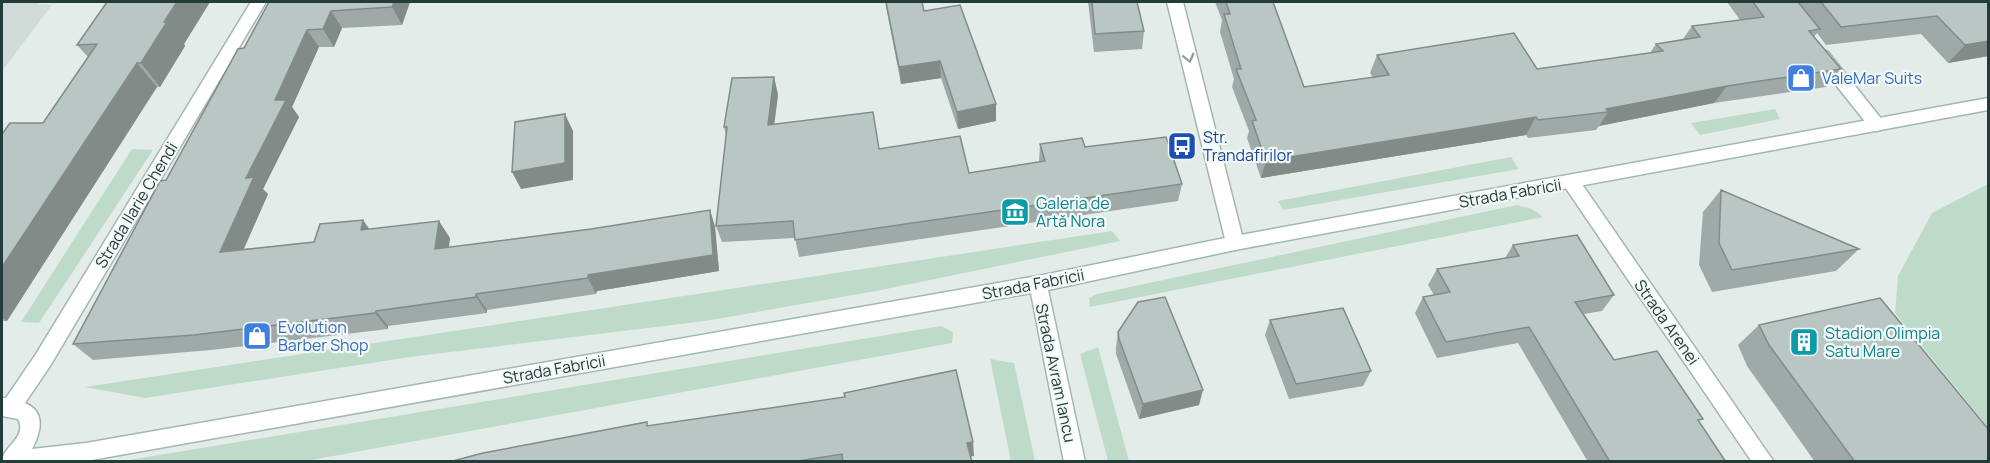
<svg xmlns="http://www.w3.org/2000/svg" width="1990" height="463" font-family="Manrope,sans-serif">
<style>
.built{fill:#d1dcd9}
.green{fill:#bedbca}
.lines{fill:none;stroke-linecap:round;stroke-linejoin:round}
.lane-casing{stroke:#a6b4b1;stroke-width:3}
.street-casing{stroke:#a6b4b1;stroke-width:3}
.secondary-casing{stroke:#a2b7b3;stroke-width:3}
.lane{fill:#fff;fill-rule:evenodd}
.street{fill:#fff;fill-rule:evenodd}
.secondary{fill:#fff;fill-rule:evenodd}
.wall{fill:#9faaa8}
.shaded-wall{fill:#828b88}
.building{fill:#b9c6c3;stroke:#828b88;stroke-width:1.5}
.oneway{stroke:#929e9c}
.labels{text-anchor:middle;dominant-baseline:central;stroke-width:4.5;stroke-linejoin:round;paint-order:stroke}
.shop-label{font-size:16px;fill:#366cbe;stroke:#f3f9f7;text-anchor:start}
.transit-label{font-size:16px;fill:#164399;stroke:#f3f9f7;text-anchor:start}
.street-label{font-size:16px;fill:#243c39;stroke:#f3f9f7}
.culture-label{font-size:16px;fill:#0d838f;stroke:#f3f9f7;text-anchor:start}
</style>
<rect width="100%" height="100%" fill="#e3ece9"/>
<path class="built" d="M 2,2 L 39,2 L 37,4 L 52,5 L 2,71 Z"/>
<path class="green" d="M 1775,109 L 1780,119 L 1700,135 L 1691,123 Z
M 132,149 L 153,150 L 39,323 L 21,322 Z
M 1511,157 L 1519,169 L 1283,210 L 1278,201 Z
M 1988,184 L 1988,427 L 1895,313 L 1898,276 L 1932,213 Z
M 1517,205 L 1532,209 L 1543,217 L 1090,307 L 1089,298 L 1097,294 Z
M 1112,231 L 1120,241 L 876,291 L 705,321 L 410,357 L 145,398 L 85,387 Z
M 941,326 L 953,332 L 952,343 L 306,461 L 123,461 Z
M 1098,347 L 1129,461 L 1108,461 L 1080,354 Z
M 990,359 L 1014,363 L 1035,461 L 1011,461 Z"/>
<g class="lines">
<g class="lane-casing">
<path id="lane" d="M 1822,50 L 1828,52 L 1883,121 L 1885,125 L 1883,129 L 1877,131 L 1871,129 L 1816,60 L 1814,56 L 1816,52 Z"/>
</g>
<g class="street-casing">
<path id="street" d="M 1167,2 L 1183,2 L 1244,243 L 1241,248 L 1235,250 L 1229,248 L 1226,243 Z
M 1571,175 L 1577,177 L 1774,462 L 1752,462 L 1565,187 L 1562,182 L 1565,177 Z"/>
</g>
<g class="secondary-casing">
<path id="secondary" d="M 251,2 L 266,2 L 50,366 L 25,403 C 46,412 41,432 32,449 L 86,443 L 1038,276 L 1235,236 L 1988,98 L 1988,110 L 1235,250 L 1048,290 L 1085,462 L 1064,462 L 1031,293 L 86,461 L 2,462 C 2,446 28,438 18,419 L 2,416 L 2,398 L 6,398 L 36,354 Z"/>
</g>
<use href="#lane" class="lane"/>
<use href="#street" class="street"/>
<use href="#secondary" class="secondary"/>
</g>
<path class="wall" d="M 107,2 L 210,2 L 184,44 L 185,46 L 160,87 L 157,87 L 7,321 L 2,321 L 2,134 L 43,123 L 88,57 L 77,45 Z
M 269,2 L 410,2 L 402,25 L 342,28 L 334,47 L 319,47 L 292,107 L 299,117 L 263,189 L 268,194 L 244,249 L 314,242 L 370,229 L 450,238 L 449,247 L 591,229 L 710,210 L 715,227 L 719,271 L 597,291 L 596,294 L 487,310 L 487,313 L 388,326 L 388,329 L 211,350 L 93,360 L 73,344 L 166,180 L 244,48 Z
M 885,2 L 922,2 L 924,11 L 996,121 L 958,129 L 941,78 L 901,84 Z
M 1088,2 L 1137,2 L 1144,31 L 1142,49 L 1094,52 Z
M 1215,2 L 1273,2 L 1304,87 L 1373,77 L 1370,73 L 1377,55 L 1537,69 L 1650,53 L 1656,44 L 1683,39 L 1692,26 L 1740,20 L 1727,2 L 1989,2 L 1989,56 L 1948,63 L 1921,34 L 1826,45 L 1817,33 L 1814,37 L 1841,69 L 1826,87 L 1714,103 L 1599,126 L 1596,130 L 1528,138 L 1526,135 L 1261,178 L 1247,138 L 1249,131 L 1232,87 L 1234,79 L 1220,32 L 1222,20 Z
M 774,77 L 778,95 L 774,124 L 879,149 L 969,173 L 1039,162 L 1040,144 L 1085,147 L 1182,184 L 1178,201 L 799,257 L 795,238 L 722,242 L 716,226 L 726,135 L 724,127 Z
M 1721,190 L 1859,249 L 1836,271 L 1712,292 L 1699,265 L 1703,212 Z
M 1513,245 L 1614,295 L 1602,311 L 1584,314 L 1614,360 L 1699,422 L 1726,462 L 1588,462 L 1518,343 L 1437,358 L 1415,313 L 1423,297 L 1434,295 L 1428,285 L 1437,269 L 1505,258 Z
M 1270,320 L 1371,371 L 1363,386 L 1289,399 L 1265,335 Z
M 1759,325 L 1989,462 L 1815,462 L 1747,366 L 1738,345 Z
M 1118,332 L 1199,405 L 1139,419 L 1116,354 L 1116,347 Z
M 649,425 L 974,456 L 971,456 L 972,462 L 449,462 Z"/>
<path class="shaded-wall" d="M 177,2 L 210,2 L 184,44 L 185,46 L 160,87 L 141,63 L 164,22 Z
M 394,2 L 410,2 L 402,25 L 392,7 Z
M 331,11 L 342,28 L 334,47 L 323,29 Z
M 307,30 L 319,47 L 292,107 L 299,117 L 263,189 L 268,194 L 235,268 L 220,252 L 275,100 Z
M 1989,41 L 1989,56 L 1948,63 L 1965,45 Z
M 940,61 L 941,78 L 901,84 L 899,67 Z
M 137,63 L 157,87 L 7,321 L 2,317 L 2,267 Z
M 774,77 L 778,95 L 772,142 L 768,125 Z
M 1727,86 L 1714,103 L 1599,126 L 1608,112 L 1606,109 Z
M 996,104 L 996,121 L 958,129 L 957,112 Z
M 565,114 L 573,131 L 573,180 L 521,189 L 512,172 Z
M 1536,117 L 1526,135 L 1261,178 L 1266,161 Z
M 710,210 L 715,227 L 719,271 L 597,291 L 596,294 L 588,278 L 588,275 Z
M 363,220 L 375,237 L 361,230 Z
M 439,221 L 450,238 L 446,265 L 435,249 Z
M 476,294 L 487,310 L 487,313 L 476,297 Z
M 376,311 L 388,326 L 388,329 L 375,313 Z
M 1203,390 L 1199,405 L 1139,419 L 1143,404 Z
M 973,442 L 974,456 L 968,457 L 967,443 Z"/>
<path class="building" d="M 107,2 L 177,2 L 164,22 L 167,22 L 141,63 L 137,63 L 2,267 L 2,134 L 10,123 L 43,123 L 97,44 L 77,45 Z
M 269,2 L 394,2 L 392,7 L 331,11 L 323,29 L 307,30 L 275,100 L 286,100 L 246,178 L 254,177 L 220,252 L 314,242 L 320,224 L 363,220 L 361,230 L 439,221 L 435,249 L 591,229 L 710,210 L 713,255 L 588,275 L 588,278 L 476,294 L 476,297 L 376,311 L 375,313 L 194,335 L 73,344 L 160,181 L 166,180 L 238,49 L 244,48 Z
M 886,2 L 922,2 L 924,11 L 960,5 L 996,104 L 957,112 L 940,61 L 899,67 Z
M 1092,2 L 1137,2 L 1144,31 L 1095,34 Z
M 1226,2 L 1273,2 L 1304,87 L 1389,75 L 1377,55 L 1514,33 L 1537,69 L 1663,51 L 1656,44 L 1700,37 L 1692,26 L 1764,17 L 1753,2 L 1798,2 L 1820,29 L 1809,31 L 1841,69 L 1727,86 L 1606,109 L 1608,112 L 1538,120 L 1536,117 L 1266,161 L 1252,121 L 1256,120 L 1236,69 L 1241,69 L 1224,14 L 1230,14 Z
M 1821,2 L 1989,2 L 1989,41 L 1965,45 L 1937,16 L 1841,27 Z
M 774,77 L 768,125 L 873,112 L 879,149 L 960,136 L 969,173 L 1045,161 L 1040,144 L 1082,138 L 1085,147 L 1166,137 L 1182,184 L 795,240 L 793,221 L 716,226 L 727,127 L 724,127 L 732,78 Z
M 565,114 L 565,163 L 512,172 L 515,122 Z
M 1721,190 L 1859,249 L 1732,270 L 1719,243 Z
M 1577,235 L 1614,295 L 1575,302 L 1614,360 L 1657,351 L 1703,419 L 1698,420 L 1726,462 L 1610,462 L 1529,327 L 1446,342 L 1423,297 L 1450,292 L 1437,269 L 1519,256 L 1513,245 Z
M 1165,297 L 1203,390 L 1143,404 L 1119,339 L 1118,332 L 1138,302 Z
M 1880,298 L 1989,430 L 1989,462 L 1855,462 L 1769,345 L 1759,325 Z
M 1343,308 L 1371,371 L 1296,384 L 1270,320 Z
M 956,370 L 973,442 L 967,443 L 972,462 L 843,462 L 842,454 L 792,462 L 449,462 L 483,453 L 647,422 L 647,426 L 845,397 L 844,393 Z"/>
<defs><path id="oneway-chevron" d="M-2-3.5L2.5 0L-2 3.5" fill="none" stroke-width="1.6" stroke-linecap="round" stroke-linejoin="round" transform="scale(1.5)"/></defs>
<use class="oneway" href="#oneway-chevron" transform="translate(1189 58) rotate(76)"/>
<defs>
<g id="shop-square" transform="scale(1.5)"><rect x="-9" y="-9" width="18" height="18" rx="4" fill="#3f7fe0" stroke="#f3f9f7"/><path d="M-5-2.5h2.3a2.7 3.5 0 0 1 5.4 0H5L5.5 6h-11ZM-1.5-2.5h3a1.5 2.3 0 0 0-3 0Z" fill="#fff"/></g>
<g id="bus-square" transform="scale(1.5)"><rect x="-9" y="-9" width="18" height="18" rx="4" fill="#1a4fb4" stroke="#f3f9f7"/><path d="M-5-6H5V4H4V6H2V4H-2V6H-4V4H-5ZM-3.5-4V0h7V-4ZM-3.5 1.2v1.5H-2V1.2ZM2 1.2v1.5H3.5V1.2Z" fill="#fff"/></g>
<g id="museum-square" transform="scale(1.5)"><rect x="-9" y="-9" width="18" height="18" rx="4" fill="#0f9aa8" stroke="#f3f9f7"/><path d="M0-6L6-3V-2H-6V-3ZM-5-1h2V3h-2ZM-1-1h2V3h-2ZM3-1h2V3H3ZM-6 4H6V6H-6Z" fill="#fff"/></g>
<g id="building-square" transform="scale(1.5)"><rect x="-9" y="-9" width="18" height="18" rx="4" fill="#0f9aa8" stroke="#f3f9f7"/><path d="M-4-6H4V6H1V3H-1V6H-4ZM-2.5-4.3h1.7v1.8h-1.7ZM.8-4.3h1.7v1.8H.8ZM-2.5-1h1.7V.8h-1.7ZM.8-1h1.7V.8H.8Z" fill="#fff"/></g>
</defs>
<g fill-rule="evenodd">
<use href="#shop-square" x="1801" y="78"/>
<use href="#bus-square" x="1182" y="146"/>
<use href="#museum-square" x="1015" y="212"/>
<use href="#shop-square" x="257" y="336"/>
<use href="#building-square" x="1804" y="342"/>
</g>
<g class="labels">
<g class="shop-label">
<text x="1822" y="78">ValeMar Suits</text>
<text x="278" y="327">Evolution<tspan x="278" dy="18">Barber Shop</tspan></text>
</g>
<g class="transit-label">
<text x="1203" y="137">Str.<tspan x="1203" dy="18">Trandafirilor</tspan></text>
</g>
<g class="street-label">
<text transform="translate(1510 193) rotate(-10)">Strada Fabricii</text>
<text transform="translate(136 205) rotate(-59)">Strada Ilarie Chendi</text>
<text transform="translate(1033 284) rotate(-11)">Strada Fabricii</text>
<text transform="translate(1667 322) rotate(55)">Strada Arenei</text>
<text transform="translate(554 369) rotate(-10)">Strada Fabricii</text>
<text transform="translate(1056 373) rotate(78)">Strada Avram Iancu</text>
</g>
<g class="culture-label">
<text x="1036" y="203">Galeria de<tspan x="1036" dy="18">Artă Nora</tspan></text>
<text x="1825" y="333">Stadion Olimpia<tspan x="1825" dy="18">Satu Mare</tspan></text>
</g>
</g>
<rect width="1990" height="463" fill="none" stroke="#243c39" stroke-width="6"/>
</svg>
